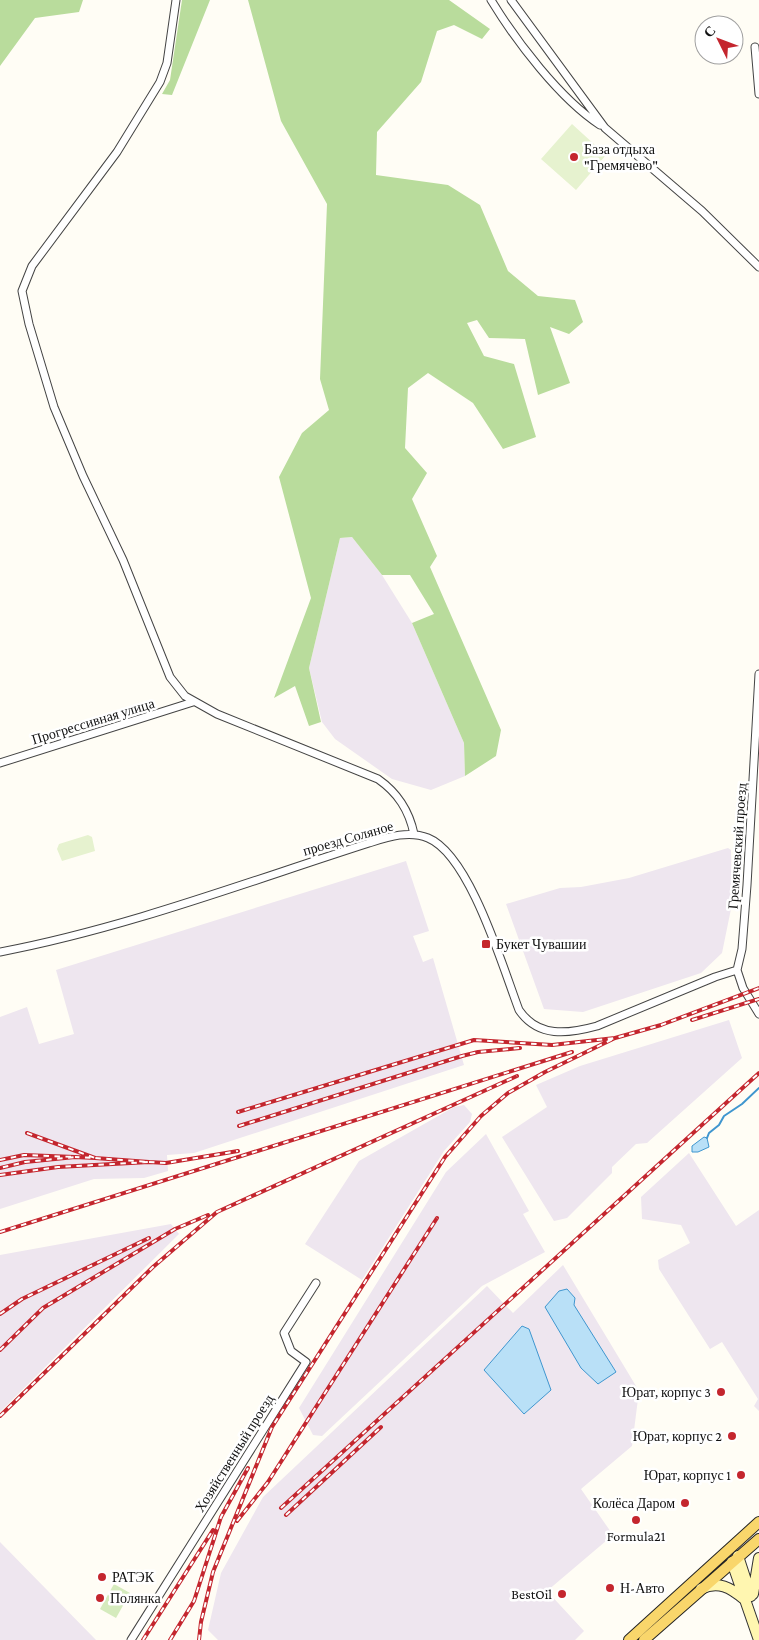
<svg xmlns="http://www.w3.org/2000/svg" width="759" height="1640" font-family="'Crimson Pro',serif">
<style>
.industrial{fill:#eee6ef}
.green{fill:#d5ebbd}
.forest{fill:#b9dc9c}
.pitch{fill:#e6f2cf}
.water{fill:#b9e0f7;stroke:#3f96cf}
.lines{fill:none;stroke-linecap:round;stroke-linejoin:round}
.stream{stroke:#3f96cf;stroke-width:2}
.street-casing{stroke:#444;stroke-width:9}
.secondary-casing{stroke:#333;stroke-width:12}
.primary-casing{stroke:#222;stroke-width:12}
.street{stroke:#fff;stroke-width:7}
.secondary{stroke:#fff6b0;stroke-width:10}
.primary{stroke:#f9d66b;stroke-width:10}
.rail-casing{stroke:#c4262e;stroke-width:4}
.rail{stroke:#fff;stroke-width:2;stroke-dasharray:5.5;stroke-linecap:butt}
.poi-dot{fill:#c4262e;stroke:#fff;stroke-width:2}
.labels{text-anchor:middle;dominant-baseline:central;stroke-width:5;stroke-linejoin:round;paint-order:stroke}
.poi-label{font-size:14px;fill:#111;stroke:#fff;text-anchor:start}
.street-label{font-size:14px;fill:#111;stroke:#fff}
</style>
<rect width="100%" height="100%" fill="#fffdf5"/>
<path class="industrial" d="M 352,537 L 382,575 L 412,623 L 464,743 L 465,776 L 431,790 L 392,779 L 335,739 L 322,722 L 309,668 L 340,538 Z
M 728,848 L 731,850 L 732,904 L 722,953 L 701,973 L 583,1012 L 544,1009 L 506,904 L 560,888 L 581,887 L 629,878 Z
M 406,861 L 429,931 L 413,936 L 423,962 L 433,958 L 464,1065 L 194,1153 L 167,1155 L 168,1171 L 144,1178 L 94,1179 L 0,1209 L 0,1017 L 27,1007 L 39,1044 L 74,1034 L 56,970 Z
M 729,1020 L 742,1058 L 647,1143 L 636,1144 L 612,1167 L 612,1173 L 567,1218 L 554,1221 L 502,1137 L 547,1107 L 536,1085 L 580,1066 Z
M 464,1105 L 472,1114 L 470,1122 L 444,1151 L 362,1280 L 305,1244 L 359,1161 L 454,1107 Z
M 486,1134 L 529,1211 L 523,1214 L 545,1252 L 482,1286 L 322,1436 L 313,1435 L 299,1408 L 446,1172 Z
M 689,1153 L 736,1226 L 759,1210 L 759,1411 L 754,1406 L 758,1399 L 722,1342 L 710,1349 L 659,1269 L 658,1260 L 690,1243 L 681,1225 L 642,1219 L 641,1197 Z
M 171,1224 L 179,1234 L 0,1412 L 0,1255 Z
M 563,1265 L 639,1391 L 632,1446 L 581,1489 L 613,1535 L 547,1591 L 584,1631 L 575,1640 L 218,1640 L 208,1630 L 221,1573 L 263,1497 L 487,1286 L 513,1313 Z
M 0,1542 L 96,1640 L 0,1640 Z"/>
<path class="green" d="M 114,1584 L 130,1593 L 116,1618 L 100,1609 Z"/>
<path class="forest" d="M 0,0 L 83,0 L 79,12 L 35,18 L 0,66 Z
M 182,0 L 210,0 L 172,95 L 162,94 L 170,80 Z
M 248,0 L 449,0 L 490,29 L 482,39 L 454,25 L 437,31 L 421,82 L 377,132 L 376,175 L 448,185 L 480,205 L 508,271 L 538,296 L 575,300 L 583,322 L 569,334 L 550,327 L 570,383 L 538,395 L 525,339 L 489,338 L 477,320 L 467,323 L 484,356 L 514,364 L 536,437 L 503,449 L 473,403 L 428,373 L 408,388 L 405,448 L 427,473 L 412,499 L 437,556 L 430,567 L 501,730 L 496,756 L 465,776 L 464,743 L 412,623 L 434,614 L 410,575 L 382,575 L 352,537 L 340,538 L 309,668 L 321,722 L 309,726 L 295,686 L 274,698 L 311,598 L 279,477 L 302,433 L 329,410 L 320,379 L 327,204 L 281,121 Z"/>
<path class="pitch" d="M 572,124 L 606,155 L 576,190 L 541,159 Z
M 88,835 L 92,837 L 95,851 L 62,861 L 57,849 L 59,844 Z"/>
<path class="water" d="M 704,1137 L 707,1138 L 709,1147 L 698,1152 L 692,1152 L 692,1146 Z
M 567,1289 L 575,1298 L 574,1305 L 616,1372 L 598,1384 L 581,1368 L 545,1307 L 559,1291 Z
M 522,1326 L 529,1329 L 551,1390 L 524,1414 L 484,1370 Z"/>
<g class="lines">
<path class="stream" d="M 707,1138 L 709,1133 L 719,1125 L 724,1116 L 742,1104 L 759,1088"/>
<g class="street-casing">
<path id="street" d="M 176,0 L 167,63 L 160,82 L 117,152 L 32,266 L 22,291 L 29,324 L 54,407 L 83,476 L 123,560 L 170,677 L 185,696 L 217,714 L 378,779 C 398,793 409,810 414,834
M 491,0 C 516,41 560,99 600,125
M 511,0 L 605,128 L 702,211 L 759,267
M 755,47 L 759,94
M 759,674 L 747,885 L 742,949 L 737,970 L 743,988 L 759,1014
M 0,763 L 193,702
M 0,952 C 126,928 247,882 369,843 C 388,837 409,830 428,838 C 470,855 503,968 519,1010 C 538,1038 568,1034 597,1026 L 715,977 L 737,970
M 131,1640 L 306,1362 L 291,1351 L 284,1333 L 316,1283"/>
</g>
<g class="secondary-casing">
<path id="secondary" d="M 738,1556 L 751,1596
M 732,1562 L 759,1640
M 701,1589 C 718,1580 731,1588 744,1599
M 753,1594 L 759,1558"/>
</g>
<g class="primary-casing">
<path id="primary" d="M 629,1640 L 759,1522
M 644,1640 L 759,1539"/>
</g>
<use href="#street" class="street"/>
<use href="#secondary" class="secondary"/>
<use href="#primary" class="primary"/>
<g class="rail-casing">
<path id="rail" d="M 692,1020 L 759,999
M 608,1040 L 661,1025 L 759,988
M 239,1126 L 462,1056 L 478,1052 L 520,1048
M 27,1133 L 95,1158 L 75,1157
M 0,1160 L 24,1155 L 75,1157 L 25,1162 L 0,1168
M 149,1162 L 166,1163 L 238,1151
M 0,1175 L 58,1167 L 149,1162 L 95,1158
M 0,1232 L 572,1052
M 0,1314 L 22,1299 L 149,1238
M 0,1350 L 43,1308 L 175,1229 L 208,1215
M 0,1416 L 153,1267 L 217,1212 L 517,1076
M 281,1508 L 759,1073
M 286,1515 L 381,1427
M 237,1521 L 268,1482 L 437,1218
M 143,1640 L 213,1530
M 170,1640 L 194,1601 L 221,1517 L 248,1468
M 199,1640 L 201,1622 L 213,1572 L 272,1427 L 445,1157 L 481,1116 L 508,1093 L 545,1072 L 615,1038 L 552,1045 L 474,1040 L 238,1112"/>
</g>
<use href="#rail" class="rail"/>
</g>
<g class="poi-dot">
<circle cx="574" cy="157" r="5"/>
<rect x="481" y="939" width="10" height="10" rx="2.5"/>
<circle cx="721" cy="1392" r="5"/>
<circle cx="732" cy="1436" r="5"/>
<circle cx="741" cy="1475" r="5"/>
<circle cx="685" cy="1503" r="5"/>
<circle cx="636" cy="1520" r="5"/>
<circle cx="102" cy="1577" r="5"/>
<circle cx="610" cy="1588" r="5"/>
<circle cx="562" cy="1594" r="5"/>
<circle cx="100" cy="1598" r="5"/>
</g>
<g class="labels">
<g class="poi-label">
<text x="584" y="149">База отдыха<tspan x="584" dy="16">"Гремячево"</tspan></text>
<text x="496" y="944">Букет Чувашии</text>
<text x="711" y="1392" text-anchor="end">Юрат, корпус 3</text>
<text x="722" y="1436" text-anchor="end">Юрат, корпус 2</text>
<text x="731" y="1475" text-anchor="end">Юрат, корпус 1</text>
<text x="675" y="1503" text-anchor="end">Колёса Даром</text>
<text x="636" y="1536" text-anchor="middle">Formula21</text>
<text x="112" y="1577">РАТЭК</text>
<text x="620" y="1588">Н-Авто</text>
<text x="552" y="1594" text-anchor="end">BestOil</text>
<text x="110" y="1598">Полянка</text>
</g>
<g class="street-label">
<text transform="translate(93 721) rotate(-17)">Прогрессивная улица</text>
<text transform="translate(348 838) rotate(-16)">проезд Соляное</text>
<text transform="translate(737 846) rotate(-86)">Гремячевский проезд</text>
<text transform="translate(234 1453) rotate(-58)">Хозяйственный проезд</text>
</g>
</g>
<g transform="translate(719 40) rotate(312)"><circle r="24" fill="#ffffff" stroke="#a0a0a0"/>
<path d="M0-4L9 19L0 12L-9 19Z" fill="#c4262e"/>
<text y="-8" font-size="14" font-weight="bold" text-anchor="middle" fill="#111111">С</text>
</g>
</svg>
